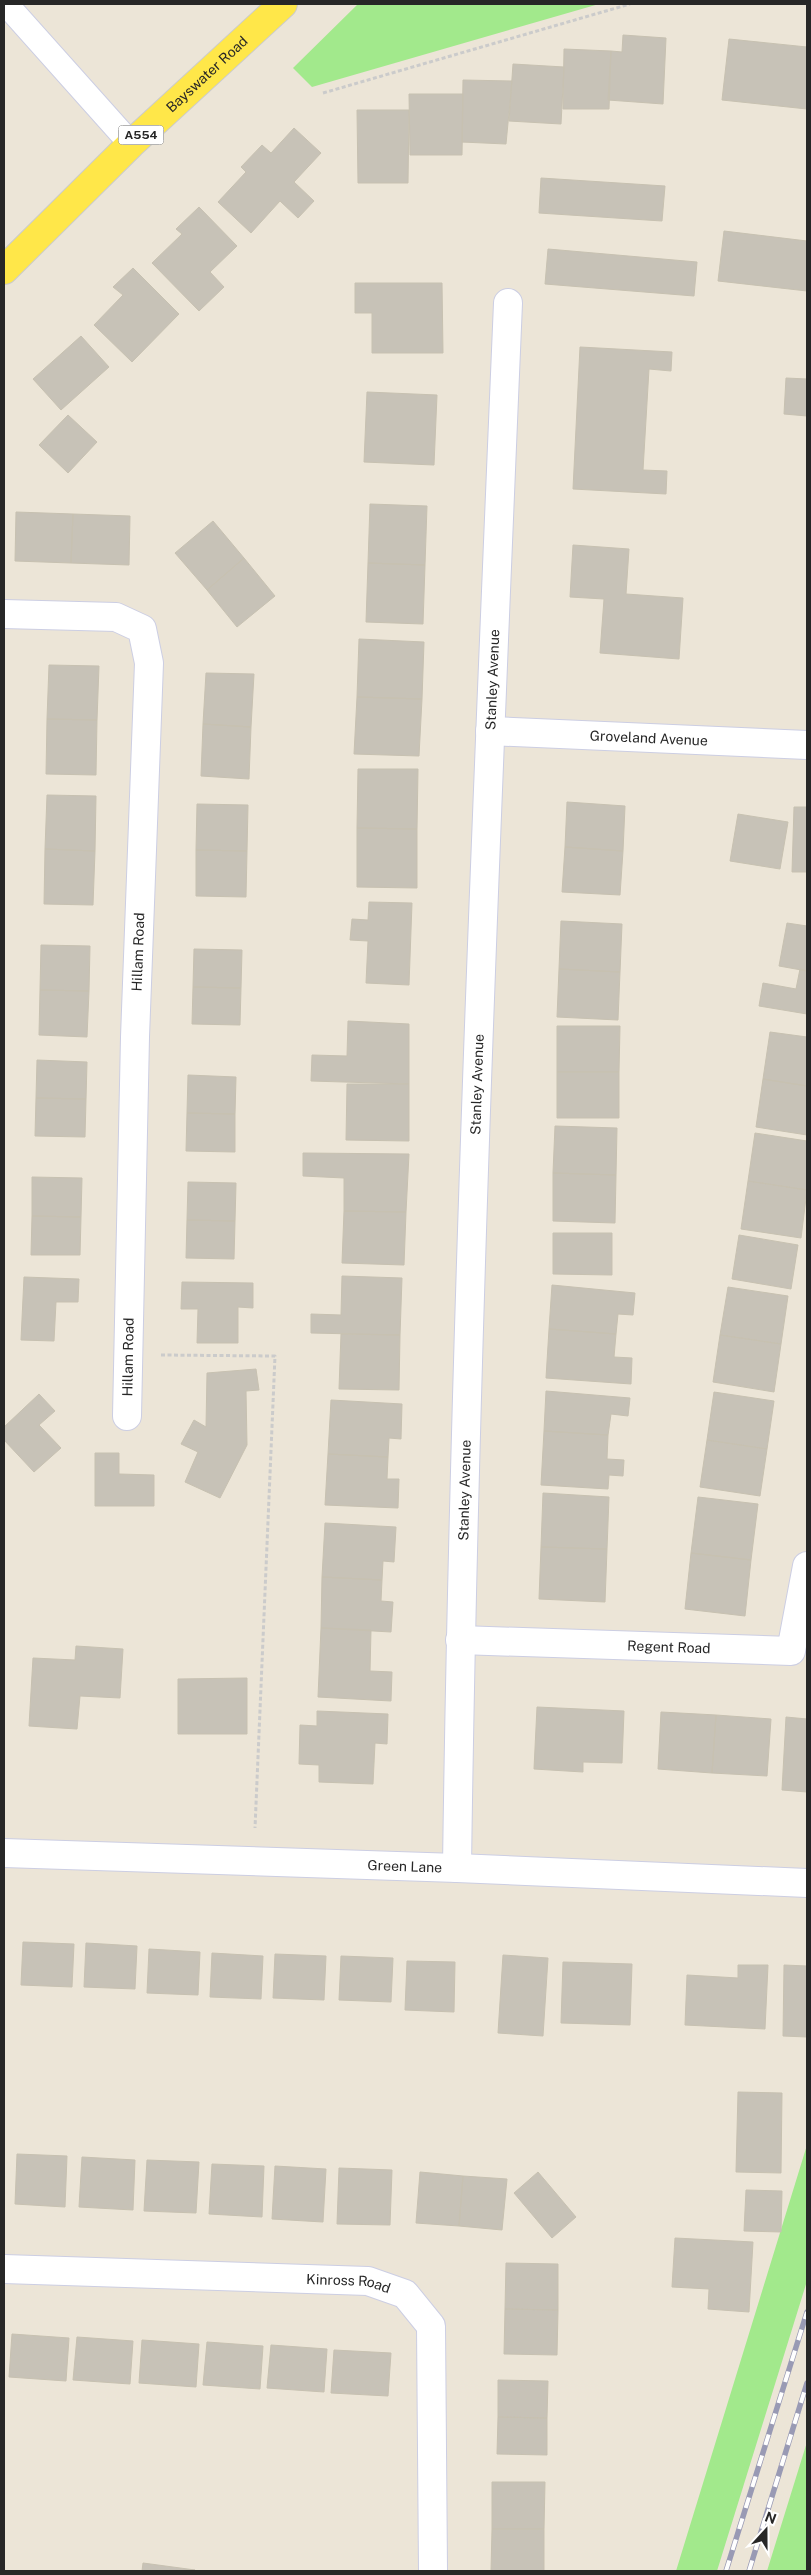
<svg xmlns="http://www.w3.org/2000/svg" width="811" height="2575" font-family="'Public Sans',sans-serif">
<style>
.green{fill:#a2e98c}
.building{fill:#c7c2b7;stroke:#c7c1b1}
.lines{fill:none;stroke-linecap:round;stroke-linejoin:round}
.lane-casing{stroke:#cccee3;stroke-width:26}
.street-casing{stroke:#cccee3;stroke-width:30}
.secondary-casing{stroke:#cccee3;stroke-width:30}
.primary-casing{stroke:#cbcbcb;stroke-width:30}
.path{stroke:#cbcbcb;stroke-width:3;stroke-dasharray:4 2.5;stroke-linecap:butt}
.lane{stroke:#fff;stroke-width:24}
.street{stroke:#fff;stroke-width:28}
.secondary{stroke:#fff;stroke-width:28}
.primary{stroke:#ffe749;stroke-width:28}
.rail-casing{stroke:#999ab4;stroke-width:5.5}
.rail{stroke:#fff;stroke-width:4;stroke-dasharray:11;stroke-linecap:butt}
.labels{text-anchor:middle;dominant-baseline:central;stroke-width:4;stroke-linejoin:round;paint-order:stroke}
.shield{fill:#fff;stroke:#686868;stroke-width:1}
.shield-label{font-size:12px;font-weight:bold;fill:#272727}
.street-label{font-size:14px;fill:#272727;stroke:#fff}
</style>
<rect width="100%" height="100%" fill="#ece5d7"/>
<path class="green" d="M 358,4 L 599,4 L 312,87 L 293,68 Z
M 807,2145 L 807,2281 L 717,2571 L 676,2571 Z
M 807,2442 L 807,2571 L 767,2571 Z"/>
<path class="building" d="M 623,35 L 666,38 L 663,104 L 608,100 L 611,51 L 622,52 Z
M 729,39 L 807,47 L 807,109 L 722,100 Z
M 564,49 L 611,51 L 609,109 L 563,109 Z
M 513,64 L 564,67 L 561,124 L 509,121 Z
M 463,80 L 512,81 L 506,144 L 462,142 Z
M 409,94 L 463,94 L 462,155 L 410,155 Z
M 357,110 L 409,110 L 408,183 L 358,183 Z
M 294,128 L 321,153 L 294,182 L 314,201 L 298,218 L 280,201 L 251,233 L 218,202 L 246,172 L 241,167 L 262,145 L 271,153 Z
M 541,178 L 665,186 L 662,221 L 539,213 Z
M 199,207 L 237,246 L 210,272 L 224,287 L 199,311 L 152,263 L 182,234 L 176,229 Z
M 724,231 L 807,241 L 807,291 L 718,281 Z
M 548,249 L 697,262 L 694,296 L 545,284 Z
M 133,268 L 179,314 L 132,362 L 94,325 L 123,295 L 113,287 Z
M 355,283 L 442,283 L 443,353 L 372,353 L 372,313 L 355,313 Z
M 81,336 L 109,367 L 61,410 L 33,379 Z
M 580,347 L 672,352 L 671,371 L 649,369 L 643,470 L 667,471 L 666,494 L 573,489 Z
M 786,378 L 807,379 L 807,416 L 784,414 Z
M 367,392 L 437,395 L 434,465 L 364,462 Z
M 68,415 L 97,442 L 68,473 L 39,445 Z
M 370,504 L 427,506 L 425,565 L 368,563 Z
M 16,512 L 73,514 L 71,563 L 15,561 Z
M 73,514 L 130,516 L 129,565 L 71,563 Z
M 213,521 L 244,558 L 207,590 L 175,553 Z
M 573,545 L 629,549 L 626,594 L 683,598 L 679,659 L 600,653 L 604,599 L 570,597 Z
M 244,558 L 275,596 L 237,627 L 207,590 Z
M 368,563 L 425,565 L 423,624 L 366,622 Z
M 359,639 L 424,642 L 422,699 L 357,697 Z
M 49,665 L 99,666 L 97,720 L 47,719 Z
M 206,673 L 254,674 L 251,727 L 203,724 Z
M 357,697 L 422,699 L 419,756 L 354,754 Z
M 47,719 L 97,720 L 96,775 L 46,774 Z
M 203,724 L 251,727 L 249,779 L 201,776 Z
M 358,769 L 418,769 L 417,829 L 357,828 Z
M 47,795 L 96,796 L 95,851 L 45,849 Z
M 567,802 L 625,806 L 623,851 L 565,847 Z
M 197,804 L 248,805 L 247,851 L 196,850 Z
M 794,807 L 807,807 L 807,872 L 792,872 Z
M 738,814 L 788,822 L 780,869 L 730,861 Z
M 357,828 L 417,829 L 417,888 L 357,887 Z
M 565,847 L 623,851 L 620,895 L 562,892 Z
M 45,849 L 95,851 L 93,905 L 44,904 Z
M 196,850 L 247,851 L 246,897 L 196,896 Z
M 369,902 L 412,903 L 409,985 L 366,983 L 368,941 L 350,940 L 352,919 L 368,920 Z
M 561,921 L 622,924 L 620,972 L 559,969 Z
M 787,923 L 807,926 L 807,971 L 779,966 Z
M 41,945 L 90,946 L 89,991 L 40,990 Z
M 194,949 L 242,950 L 241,988 L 193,987 Z
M 559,969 L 620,972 L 618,1020 L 557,1017 Z
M 800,969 L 807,971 L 807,1014 L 759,1006 L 763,983 L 796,989 Z
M 193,987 L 241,988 L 240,1025 L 192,1024 Z
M 40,990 L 89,991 L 87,1037 L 39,1035 Z
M 348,1021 L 409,1024 L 409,1084 L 311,1081 L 312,1055 L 347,1056 Z
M 557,1026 L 620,1026 L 619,1072 L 557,1072 Z
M 770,1032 L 807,1037 L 807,1086 L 763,1079 Z
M 37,1060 L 87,1062 L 86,1099 L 36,1098 Z
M 557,1072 L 619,1072 L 619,1118 L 557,1118 Z
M 188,1075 L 236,1077 L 235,1114 L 187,1113 Z
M 763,1079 L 807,1086 L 807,1135 L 756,1127 Z
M 347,1084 L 409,1084 L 409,1141 L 346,1140 Z
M 36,1098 L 86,1099 L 85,1137 L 35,1136 Z
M 187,1113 L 235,1114 L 235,1152 L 186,1151 Z
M 555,1126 L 617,1128 L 616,1175 L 553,1173 Z
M 755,1133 L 807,1141 L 807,1190 L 748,1181 Z
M 303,1153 L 409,1154 L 406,1212 L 344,1211 L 344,1178 L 303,1176 Z
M 553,1173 L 616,1175 L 615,1223 L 553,1221 Z
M 32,1177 L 82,1178 L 81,1217 L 32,1216 Z
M 748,1181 L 807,1190 L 801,1238 L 741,1229 Z
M 188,1182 L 236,1183 L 235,1221 L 187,1220 Z
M 344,1211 L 406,1212 L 404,1265 L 342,1263 Z
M 32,1216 L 81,1217 L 80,1255 L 31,1255 Z
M 187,1220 L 235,1221 L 234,1259 L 186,1258 Z
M 553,1233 L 612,1233 L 612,1275 L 553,1274 Z
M 739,1235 L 798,1245 L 791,1289 L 732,1279 Z
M 342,1276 L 402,1278 L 400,1335 L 311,1333 L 311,1314 L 341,1315 Z
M 24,1277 L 79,1279 L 78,1302 L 56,1302 L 54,1341 L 21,1340 Z
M 182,1282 L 253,1283 L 253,1308 L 238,1307 L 238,1343 L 197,1343 L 198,1309 L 181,1309 Z
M 552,1285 L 635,1293 L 633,1315 L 618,1314 L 616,1334 L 549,1329 Z
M 728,1287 L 788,1296 L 781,1344 L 720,1335 Z
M 549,1329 L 616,1334 L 614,1357 L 632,1358 L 631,1384 L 546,1378 Z
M 341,1334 L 400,1335 L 399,1390 L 339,1389 Z
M 720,1335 L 781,1344 L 774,1392 L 713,1382 Z
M 256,1369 L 259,1390 L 246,1391 L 247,1445 L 220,1498 L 185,1482 L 198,1452 L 181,1444 L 194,1420 L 206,1427 L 207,1373 Z
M 546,1391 L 630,1398 L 628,1416 L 611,1414 L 608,1435 L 544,1431 Z
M 714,1392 L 774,1401 L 767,1449 L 707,1440 Z
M 39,1394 L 55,1411 L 39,1425 L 61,1448 L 34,1472 L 4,1440 L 4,1427 Z
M 331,1400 L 402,1404 L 401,1439 L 389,1438 L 388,1457 L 328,1454 Z
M 544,1431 L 608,1435 L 607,1459 L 624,1460 L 623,1476 L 609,1475 L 608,1489 L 541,1485 Z
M 707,1440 L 767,1449 L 760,1496 L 700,1487 Z
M 95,1453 L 119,1453 L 119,1474 L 154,1475 L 154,1506 L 95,1506 Z
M 328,1454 L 388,1457 L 387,1479 L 399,1479 L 398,1508 L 325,1505 Z
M 543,1493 L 609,1497 L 607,1549 L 541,1547 Z
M 698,1497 L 758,1504 L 751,1560 L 691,1553 Z
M 325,1523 L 396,1527 L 394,1562 L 383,1561 L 382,1580 L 322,1577 Z
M 541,1547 L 607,1549 L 605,1602 L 539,1599 Z
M 691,1553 L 751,1560 L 745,1616 L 685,1609 Z
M 322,1577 L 382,1580 L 381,1601 L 393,1602 L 391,1632 L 321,1628 Z
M 321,1628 L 371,1630 L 370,1671 L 392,1672 L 391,1701 L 318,1697 Z
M 76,1646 L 123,1649 L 120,1698 L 80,1696 L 77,1729 L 29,1726 L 33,1658 L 75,1660 Z
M 247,1678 L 247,1734 L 178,1734 L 178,1679 Z
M 537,1707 L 624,1711 L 622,1763 L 583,1762 L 583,1772 L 534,1769 Z
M 317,1711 L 388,1714 L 387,1744 L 375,1743 L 373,1784 L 319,1782 L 319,1765 L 299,1764 L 300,1725 L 317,1726 Z
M 661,1712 L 716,1715 L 712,1773 L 658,1769 Z
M 716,1715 L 771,1719 L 767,1776 L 712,1773 Z
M 786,1717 L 807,1719 L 807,1792 L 782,1790 Z
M 23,1942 L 74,1944 L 72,1987 L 21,1985 Z
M 86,1943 L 137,1946 L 135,1989 L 84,1987 Z
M 149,1949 L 200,1952 L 198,1995 L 147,1993 Z
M 212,1953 L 263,1956 L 261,1999 L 210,1997 Z
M 275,1954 L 326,1956 L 324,2000 L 273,1998 Z
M 503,1955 L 548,1958 L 543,2036 L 498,2033 Z
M 341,1956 L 393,1958 L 391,2002 L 339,2000 Z
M 407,1961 L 455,1962 L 454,2012 L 405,2010 Z
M 563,1962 L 632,1964 L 630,2025 L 561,2023 Z
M 738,1965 L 768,1965 L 765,2029 L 685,2025 L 687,1975 L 738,1978 Z
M 784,1965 L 807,1966 L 807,2037 L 783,2036 Z
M 738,2092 L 782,2093 L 781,2173 L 736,2172 Z
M 17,2154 L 67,2156 L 65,2207 L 15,2204 Z
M 82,2157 L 135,2160 L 133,2210 L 79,2207 Z
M 147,2160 L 199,2162 L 196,2213 L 144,2211 Z
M 212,2164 L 264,2166 L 262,2217 L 209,2214 Z
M 275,2166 L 326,2169 L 323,2222 L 272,2219 Z
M 339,2168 L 392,2170 L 390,2225 L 337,2224 Z
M 420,2172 L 463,2176 L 459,2226 L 416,2223 Z
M 538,2172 L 576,2217 L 552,2238 L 514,2193 Z
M 463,2176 L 507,2179 L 502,2230 L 459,2226 Z
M 746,2190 L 782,2191 L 781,2232 L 744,2231 Z
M 675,2238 L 753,2242 L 749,2312 L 708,2309 L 709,2289 L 672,2287 Z
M 506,2263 L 558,2264 L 558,2310 L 505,2309 Z
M 505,2309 L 558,2310 L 557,2355 L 504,2354 Z
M 12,2334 L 69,2338 L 66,2381 L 9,2377 Z
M 77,2337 L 133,2341 L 130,2384 L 73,2380 Z
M 142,2340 L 199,2344 L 196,2387 L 139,2383 Z
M 207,2342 L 263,2346 L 260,2389 L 203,2385 Z
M 271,2345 L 327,2349 L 324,2392 L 267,2388 Z
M 334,2350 L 391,2353 L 388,2396 L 331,2393 Z
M 498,2380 L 548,2381 L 547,2418 L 498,2417 Z
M 498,2417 L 547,2418 L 547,2455 L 497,2454 Z
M 492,2482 L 545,2482 L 544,2529 L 492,2529 Z
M 492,2529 L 544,2529 L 544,2571 L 491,2571 Z
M 143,2563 L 195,2570 L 142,2571 Z"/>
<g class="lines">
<g class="lane-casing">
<path id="lane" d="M 6,4 L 131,144"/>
</g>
<g class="street-casing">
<g id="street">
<path d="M 4,614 L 116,617 L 142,629 L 149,663 L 135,1037 L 127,1416"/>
<path id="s1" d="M 490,731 L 807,745"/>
<path id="s2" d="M 460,1640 L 791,1651 L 807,1566"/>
<path id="s3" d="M 457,1868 C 464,1346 486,824 508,303"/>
<path id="s4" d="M 4,2269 L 368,2281 L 405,2294 L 431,2326 L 433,2571"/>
</g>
</g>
<g class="secondary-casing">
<g id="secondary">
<path id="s5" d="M 4,1853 L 457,1868 L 807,1883"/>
</g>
</g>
<g class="primary-casing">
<g id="primary">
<path id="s6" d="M 4,270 L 131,144 L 283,4"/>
</g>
</g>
<path class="path" d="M 323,93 L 630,4
M 161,1355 L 275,1356 L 255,1828"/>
<use href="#lane" class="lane"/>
<use href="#street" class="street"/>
<use href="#secondary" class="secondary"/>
<use href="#primary" class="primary"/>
<g class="rail-casing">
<path id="rail" d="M 726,2571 L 807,2312
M 749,2571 L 807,2383"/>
</g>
<use href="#rail" class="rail"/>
</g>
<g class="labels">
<rect class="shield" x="118.5" y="125.5" width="45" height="19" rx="4"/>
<g class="shield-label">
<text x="141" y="135">A554</text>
</g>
<g class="street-label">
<text stroke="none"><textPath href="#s6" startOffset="282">Bayswater Road</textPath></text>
<text stroke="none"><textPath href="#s3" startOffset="1189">Stanley Avenue</textPath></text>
<text stroke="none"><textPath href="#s1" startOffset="159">Groveland Avenue</textPath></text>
<text transform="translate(138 952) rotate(-88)">Hillam Road</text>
<text stroke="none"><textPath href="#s3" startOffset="784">Stanley Avenue</textPath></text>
<text transform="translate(128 1357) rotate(-89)">Hillam Road</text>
<text stroke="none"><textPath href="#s3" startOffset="378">Stanley Avenue</textPath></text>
<text stroke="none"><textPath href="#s2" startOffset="209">Regent Road</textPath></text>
<text stroke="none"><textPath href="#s5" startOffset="401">Green Lane</textPath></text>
<text stroke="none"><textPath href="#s4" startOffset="345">Kinross Road</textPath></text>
</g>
</g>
<rect width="811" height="2575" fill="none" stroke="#272727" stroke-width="10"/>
<g transform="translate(766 2530) rotate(21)" stroke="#ffffff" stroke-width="4" paint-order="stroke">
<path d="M0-4L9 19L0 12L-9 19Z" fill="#272727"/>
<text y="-8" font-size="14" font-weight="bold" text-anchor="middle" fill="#272727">N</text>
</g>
</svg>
